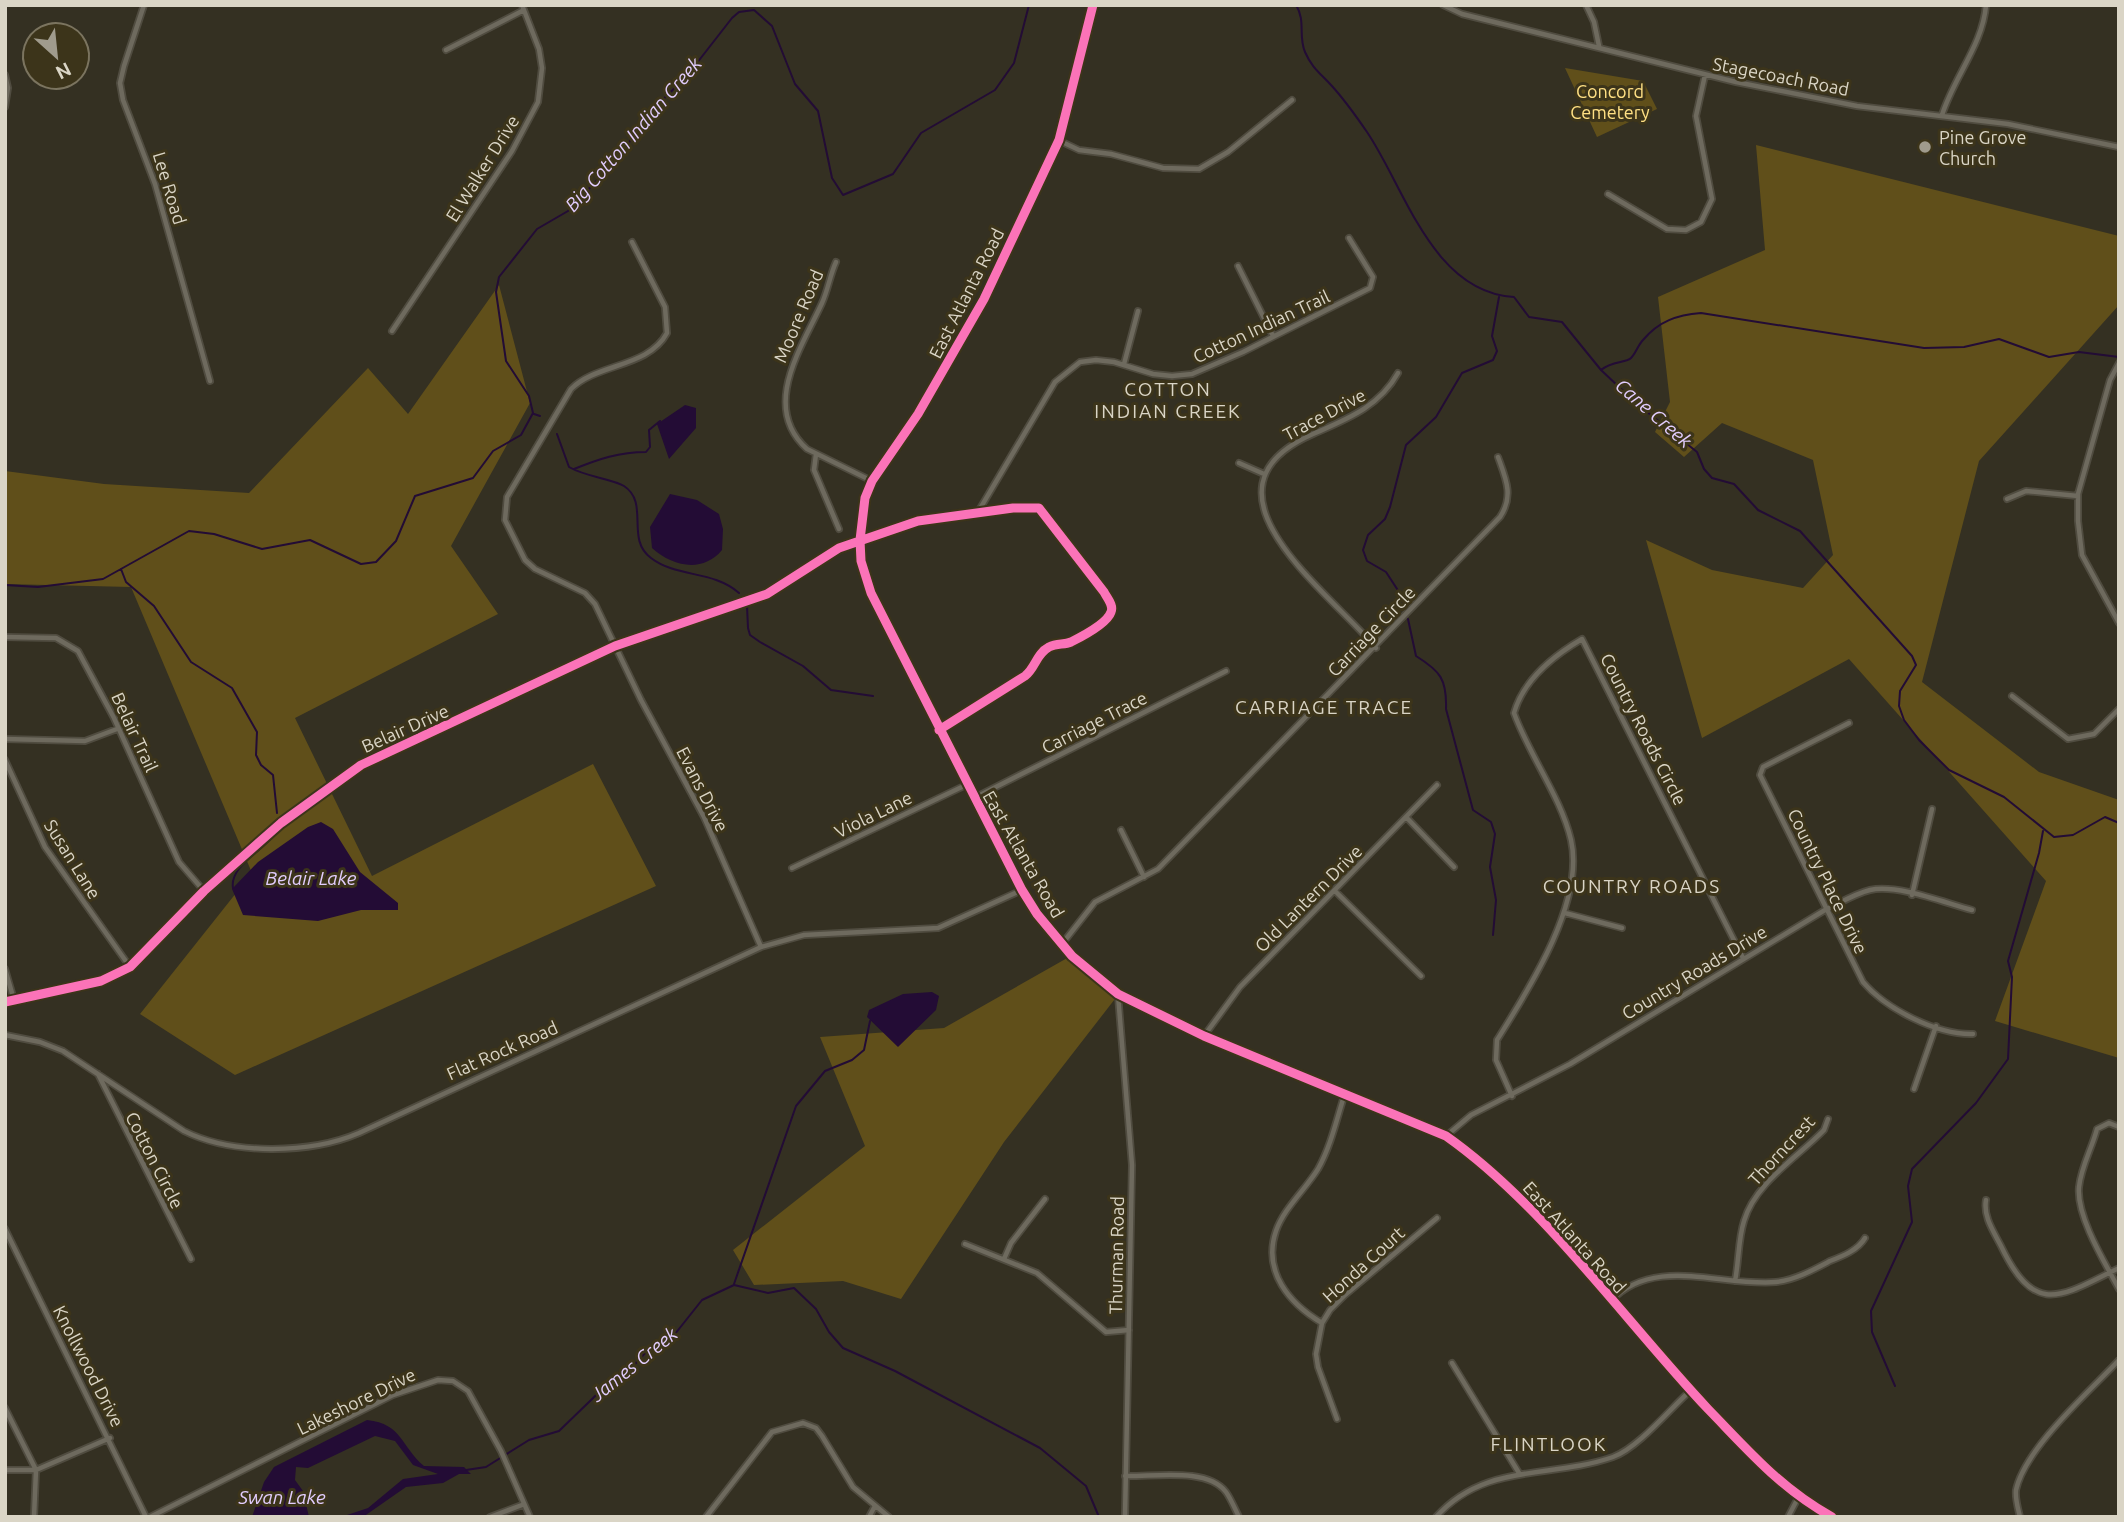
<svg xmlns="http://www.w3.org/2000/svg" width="2124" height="1522" font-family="Ubuntu,sans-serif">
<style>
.green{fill:#604f1a}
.water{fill:#230c35}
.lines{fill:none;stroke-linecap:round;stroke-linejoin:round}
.stream{stroke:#230c35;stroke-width:2}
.minor-casing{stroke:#504c40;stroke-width:8}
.minor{stroke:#6e6a5e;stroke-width:4.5}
.cycleway-casing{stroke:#3c341a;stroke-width:13}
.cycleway{stroke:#fb73b8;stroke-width:9}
.poi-dot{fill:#a09b8d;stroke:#3c341a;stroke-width:2.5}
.labels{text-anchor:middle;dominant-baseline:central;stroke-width:6;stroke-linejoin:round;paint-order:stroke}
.street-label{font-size:18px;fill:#dad5c6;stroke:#3c341a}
.park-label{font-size:18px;fill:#ffe084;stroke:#3c341a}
.poi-label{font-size:18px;fill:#dad5c6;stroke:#3c341a;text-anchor:start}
.water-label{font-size:19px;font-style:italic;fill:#e2cdfe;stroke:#3c341a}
.neighbourhood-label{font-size:19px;letter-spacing:2px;fill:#dad5c6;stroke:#3c341a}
</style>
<rect width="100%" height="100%" fill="#343022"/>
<path class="green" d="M 1565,68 L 1643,81 L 1657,109 L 1597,137 Z
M 1756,145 L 2119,236 L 2119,305 L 1979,461 L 1922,682 L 2039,772 L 2119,800 L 2119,1058 L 1995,1021 L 2046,881 L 1849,659 L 1702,738 L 1646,540 L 1712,570 L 1803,588 L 1833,555 L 1813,460 L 1722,423 L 1684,457 L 1655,432 L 1670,402 L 1658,297 L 1765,250 Z
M 499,285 L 530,403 L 451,546 L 498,614 L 295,718 L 372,876 L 593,764 L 656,886 L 235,1075 L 140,1014 L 252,873 L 131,587 L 5,584 L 5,471 L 104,484 L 249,493 L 368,368 L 408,414 Z
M 1069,957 L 1118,995 L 1004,1142 L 901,1299 L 843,1281 L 754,1285 L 733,1250 L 865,1146 L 820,1037 L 944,1028 Z"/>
<path class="water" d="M 685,405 L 696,408 L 696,428 L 669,459 L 657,424 Z
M 670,494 L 697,500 L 719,514 L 723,529 L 722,550 C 703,573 673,567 652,548 L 650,527 Z
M 321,822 L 333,829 L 360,872 L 398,903 L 398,910 L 361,910 L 318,921 L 243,915 L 232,889 L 258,862 L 308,827 Z
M 932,992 L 939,996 L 936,1010 L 898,1047 L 867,1017 L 869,1010 L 903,994 Z
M 367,1420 C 403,1424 401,1447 424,1466 L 464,1467 L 471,1474 L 459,1474 L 443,1483 L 406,1487 L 363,1517 L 341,1517 L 368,1508 L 403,1479 L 438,1474 L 413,1465 L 395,1441 L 375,1436 L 308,1468 L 296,1467 L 295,1480 L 303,1491 L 309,1517 L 252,1517 L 264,1482 L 274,1467 Z"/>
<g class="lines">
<path class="stream" d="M 1296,5 C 1306,21 1298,36 1305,52 C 1312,68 1320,73 1331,85 C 1344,99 1356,116 1367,132 C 1405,188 1432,292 1514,297 L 1529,317 L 1562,322 L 1601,370 L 1636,403 L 1697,452 L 1704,469 L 1712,478 L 1734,484 L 1758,510 L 1800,531 L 1912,656 L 1916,665 L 1900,691 L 1899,706 L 1904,720 L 1919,740 L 1949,770 L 2004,797 L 2054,837 L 2073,835 L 2105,817 L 2119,823
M 1601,370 C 1612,361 1626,363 1631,358 C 1636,353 1638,345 1643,340 C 1659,321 1677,315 1701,313 L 1924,348 L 1964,347 L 1999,339 L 2049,357 L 2079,352 L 2119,357
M 534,414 L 540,416
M 557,434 L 569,467 C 586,477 613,479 624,486 C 650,503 625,539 651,558 C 677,578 713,570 739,593
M 574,469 C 599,459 619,452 646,452 L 650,447 L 649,430 L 660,421
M 121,569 L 126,582 L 154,606 L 191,662 L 232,688 L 257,732 L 256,755 L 261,765 L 273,775 L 277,813
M 5,585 L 38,587 L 103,579 L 189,531 L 214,534 L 262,549 L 310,540 L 361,564 L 376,562 L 396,541 L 415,496 L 473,478 L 493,451 L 521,435 L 533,413 L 529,396 L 506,361 L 496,292 L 499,277 L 537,229 L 568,211 L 600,177 L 628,144 L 647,115 L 686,77 L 732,18 L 739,12 L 754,10 L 772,26 L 795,84 L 818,111 L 832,178 L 843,195 L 893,174 L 921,133 L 995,90 L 1014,63 L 1029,5
M 747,606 L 748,628 L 750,635 L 760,642 L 803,666 L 831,690 L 873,696
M 1406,611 L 1401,595 L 1386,572 L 1367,561 L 1363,550 L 1368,535 L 1385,519 L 1390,507 L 1406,445 L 1436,417 L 1462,373 L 1493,360 L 1497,351 L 1492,336 L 1499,297
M 1408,619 L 1416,656 C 1440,671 1447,679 1446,709 L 1473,810 L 1491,822 L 1495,834 L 1490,867 L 1496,900 L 1493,935
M 233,888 C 229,865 267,849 277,831
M 734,1284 L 796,1106 L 825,1071 L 852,1060 L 864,1050 L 870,1021
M 1895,1386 L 1872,1332 L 1871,1311 L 1912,1222 L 1908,1186 L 1912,1169 L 1976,1103 L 2008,1059 L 2012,977 L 2008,961 L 2039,853 L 2043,831
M 466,1470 L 486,1467 L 529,1440 L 559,1431 L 620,1372 L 636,1363 L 645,1353 L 671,1339 L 702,1300 L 734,1285 L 768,1293 L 794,1288 L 816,1309 L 829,1332 L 843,1348 L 895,1371 L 1040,1448 L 1086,1486 L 1099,1517"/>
<g class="minor-casing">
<path id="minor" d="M 144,5 L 124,66 L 120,83 L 123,100 L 155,184 L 210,381
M 1093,5 L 1059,140 L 984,299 L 918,414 L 872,481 L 865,498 L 860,540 L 861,561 L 871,593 L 1022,890 L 1037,914 L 1072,956 L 1118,994 L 1204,1036 L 1446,1136 C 1544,1205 1625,1321 1708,1409 C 1749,1451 1780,1488 1832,1517
M 1443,5 L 1462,14 L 1736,82 L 1857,106 L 2008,124 L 2119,147
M 1586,5 L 1594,22 L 1599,46
M 446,50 L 524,10
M 5,75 L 8,88 L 5,107
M 1942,115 C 1954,77 1983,44 1986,5
M 1058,140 L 1079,150 L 1111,154 L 1163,168 L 1199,169 L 1228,152 L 1292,100
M 1608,194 L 1667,229 L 1686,230 L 1701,222 L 1712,199 L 1696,116 L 1705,75
M 632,242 L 665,307 L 667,333 C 648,368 597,363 571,389 L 507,497 L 505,520 L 525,560 L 535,569 L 585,593 L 595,604 L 641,700 L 704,817 L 761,947
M 836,262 C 830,275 828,290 822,303 C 802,347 760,407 807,449 L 872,481
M 1238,266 L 1273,336
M 392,331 L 512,151 L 538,102 L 542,68 L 539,49 L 522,5
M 2119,363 L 2110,380 L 2078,494 L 2078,521 L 2082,555 L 2119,623
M 1124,364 L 1138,311
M 816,454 L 814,470 L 839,529
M 1239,463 L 1264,474
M 2007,499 L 2026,491 L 2078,496
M 978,512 L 1055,382 L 1080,362 L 1096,360 L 1114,362 L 1153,374 L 1172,376 L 1192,374 L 1243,352 L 1370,288 L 1373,277 L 1349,238
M 5,637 L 56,638 L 78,651 L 114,718 L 179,862 L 204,891
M 1376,648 C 1331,593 1185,490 1313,434 C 1347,419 1379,407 1398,373
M 2012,696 L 2068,739 L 2094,734 L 2119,709
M 1849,723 L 1763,767 L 1760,775 L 1863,982 C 1886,1009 1937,1035 1973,1034
M 5,739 L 85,741 L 117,729
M 5,760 L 45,847 L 130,967
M 974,798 L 1226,671
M 1407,818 L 1454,867
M 1121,830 L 1144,877
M 792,868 L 966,785
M 1335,891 L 1421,976
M 1912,895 L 1932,809
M 1565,913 L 1622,928
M 1062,944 L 1095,902 L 1158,869 L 1500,517 C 1514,496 1506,479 1498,457
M 5,969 L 14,1000
M 1118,995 L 1132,1165 L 1125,1517
M 5,1002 L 101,981 L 130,967 L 204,891 L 281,823 L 361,765 L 615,646 L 767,594 L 839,548 L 918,521 L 1013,508 L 1039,508 L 1104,592 C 1107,598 1114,605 1111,612 C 1107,624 1081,637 1071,642 C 1064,645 1057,643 1049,647 C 1036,654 1036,667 1025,676 L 939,730
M 5,1035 L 40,1042 L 63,1051 L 184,1131 C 232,1155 310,1154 359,1133 L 761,947 L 804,935 L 938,928 L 1022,890
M 1204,1036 L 1240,987 L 1437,785
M 98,1074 L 191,1259
M 1914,1089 L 1936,1026
M 1512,1096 L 1496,1060 L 1497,1040 C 1529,989 1585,902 1571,840 C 1561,797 1529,755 1514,713 C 1523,681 1553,656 1582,639 L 1743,958
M 2119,1127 L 2109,1123 L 2097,1129 C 2092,1148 2081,1167 2079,1187 C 2076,1216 2105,1263 2119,1289
M 1446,1136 L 1471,1115 L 1570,1064 L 1825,910 C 1840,903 1854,894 1870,890 C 1898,884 1945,903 1972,910
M 1986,1200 C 1983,1217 1994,1232 2001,1246 C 2035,1317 2060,1297 2119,1268
M 5,1229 L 146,1517
M 965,1244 L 1037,1273 L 1106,1332 L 1129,1330
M 1004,1259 L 1011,1243 L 1045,1199
M 1735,1281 C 1739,1261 1738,1240 1744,1221 C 1755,1183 1798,1157 1824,1130 L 1828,1119
M 1611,1301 C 1654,1255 1722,1287 1776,1282 C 1795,1280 1813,1270 1830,1261 C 1843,1256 1858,1250 1865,1238
M 1322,1323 C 1290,1304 1262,1272 1276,1231 C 1284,1208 1305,1190 1318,1169 C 1331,1146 1337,1118 1345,1093
M 1452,1363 L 1519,1473
M 5,1408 L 36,1470 L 34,1517
M 1337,1419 L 1318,1367 L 1316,1354 L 1322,1323 L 1330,1310 L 1345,1295 L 1437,1218
M 5,1470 L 36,1470 L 110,1438
M 1125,1476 C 1153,1477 1207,1467 1226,1492 C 1231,1499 1235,1509 1239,1517
M 150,1517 L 393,1395 L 438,1380 L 453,1381 L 468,1391 L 501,1451 L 530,1517
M 490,1517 L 522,1505
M 706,1517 L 772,1432 L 803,1423 L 816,1428 L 822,1436 L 853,1487 L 889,1517
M 869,1517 L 875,1506
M 1436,1517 C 1485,1462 1550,1479 1613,1457 C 1638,1448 1670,1409 1690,1391
M 1788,1517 L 1798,1498
M 2020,1517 C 2018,1508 2015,1499 2016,1490 C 2025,1448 2090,1391 2119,1360"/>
</g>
<use href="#minor" class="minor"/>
<g class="cycleway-casing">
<path id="cycleway" d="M 1093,5 L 1059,140 L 984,299 L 918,414 L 872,481 L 865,498 L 860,540 L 861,561 L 871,593 L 1022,890 L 1037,914 L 1072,956 L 1118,994 L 1204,1036 L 1446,1136 C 1544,1205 1625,1321 1708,1409 C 1749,1451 1780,1488 1832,1517
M 5,1002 L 101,981 L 130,967 L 204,891 L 281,823 L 361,765 L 615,646 L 767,594 L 839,548 L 918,521 L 1013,508 L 1039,508 L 1104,592 C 1107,598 1114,605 1111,612 C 1107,624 1081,637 1071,642 C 1064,645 1057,643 1049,647 C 1036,654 1036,667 1025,676 L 939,730"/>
</g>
<use href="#cycleway" class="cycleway"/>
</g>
<circle class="poi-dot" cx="1925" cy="147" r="7"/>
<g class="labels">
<g class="street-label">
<text transform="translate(1781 76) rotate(11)">Stagecoach Road</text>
<text transform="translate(482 168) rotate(-58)">El Walker Drive</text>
<text transform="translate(170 188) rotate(73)">Lee Road</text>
<text transform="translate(966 293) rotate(-63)">East Atlanta Road</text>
<text transform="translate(798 316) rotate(-67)">Moore Road</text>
<text transform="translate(1261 326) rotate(-25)">Cotton Indian Trail</text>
<text transform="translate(1324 414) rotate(-28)">Trace Drive</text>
<text transform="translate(1371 631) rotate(-46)">Carriage Circle</text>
<text transform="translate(1094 722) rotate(-27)">Carriage Trace</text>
<text transform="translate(405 728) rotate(-24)">Belair Drive</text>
<text transform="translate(1644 729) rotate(63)">Country Roads Circle</text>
<text transform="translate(135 732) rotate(65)">Belair Trail</text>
<text transform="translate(703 789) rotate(63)">Evans Drive</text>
<text transform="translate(873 814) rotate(-26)">Viola Lane</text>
<text transform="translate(1024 854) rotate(60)">East Atlanta Road</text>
<text transform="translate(73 859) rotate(58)">Susan Lane</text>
<text transform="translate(1828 881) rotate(64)">Country Place Drive</text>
<text transform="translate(1308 898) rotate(-45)">Old Lantern Drive</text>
<text transform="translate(1694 972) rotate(-31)">Country Roads Drive</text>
<text transform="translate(502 1050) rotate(-24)">Flat Rock Road</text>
<text transform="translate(1781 1150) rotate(-47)">Thorncrest</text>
<text transform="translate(155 1160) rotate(63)">Cotton Circle</text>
<text transform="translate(1575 1237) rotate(48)">East Atlanta Road</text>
<text transform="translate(1116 1255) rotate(-89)">Thurman Road</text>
<text transform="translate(1363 1264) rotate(-42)">Honda Court</text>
<text transform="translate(89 1366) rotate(63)">Knollwood Drive</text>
<text transform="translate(356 1401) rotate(-26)">Lakeshore Drive</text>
</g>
<g class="park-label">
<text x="1610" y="91">Concord<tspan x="1610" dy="21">Cemetery</tspan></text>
</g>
<g class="poi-label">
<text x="1939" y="137">Pine Grove<tspan x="1939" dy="21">Church</tspan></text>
</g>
<g class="water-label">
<text transform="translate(633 134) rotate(-49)">Big Cotton Indian Creek</text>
<text transform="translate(1654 413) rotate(41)">Cane Creek</text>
<text x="311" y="878">Belair Lake</text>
<text transform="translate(634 1364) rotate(-39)">James Creek</text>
<text x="282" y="1497">Swan Lake</text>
</g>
<g class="neighbourhood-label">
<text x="1168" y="389">COTTON<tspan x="1168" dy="22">INDIAN CREEK</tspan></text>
<text x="1324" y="707">CARRIAGE TRACE</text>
<text x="1632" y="886">COUNTRY ROADS</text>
<text x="1549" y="1444">FLINTLOOK</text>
</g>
</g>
<rect width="2124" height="1522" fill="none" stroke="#dad5c6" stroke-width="14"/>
<g transform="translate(56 56) rotate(153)"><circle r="33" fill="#3c341a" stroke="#7b745f" stroke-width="2"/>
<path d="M0-5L12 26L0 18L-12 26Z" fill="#a09b8d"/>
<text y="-10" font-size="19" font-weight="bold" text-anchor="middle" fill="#dad5c6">N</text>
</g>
</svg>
